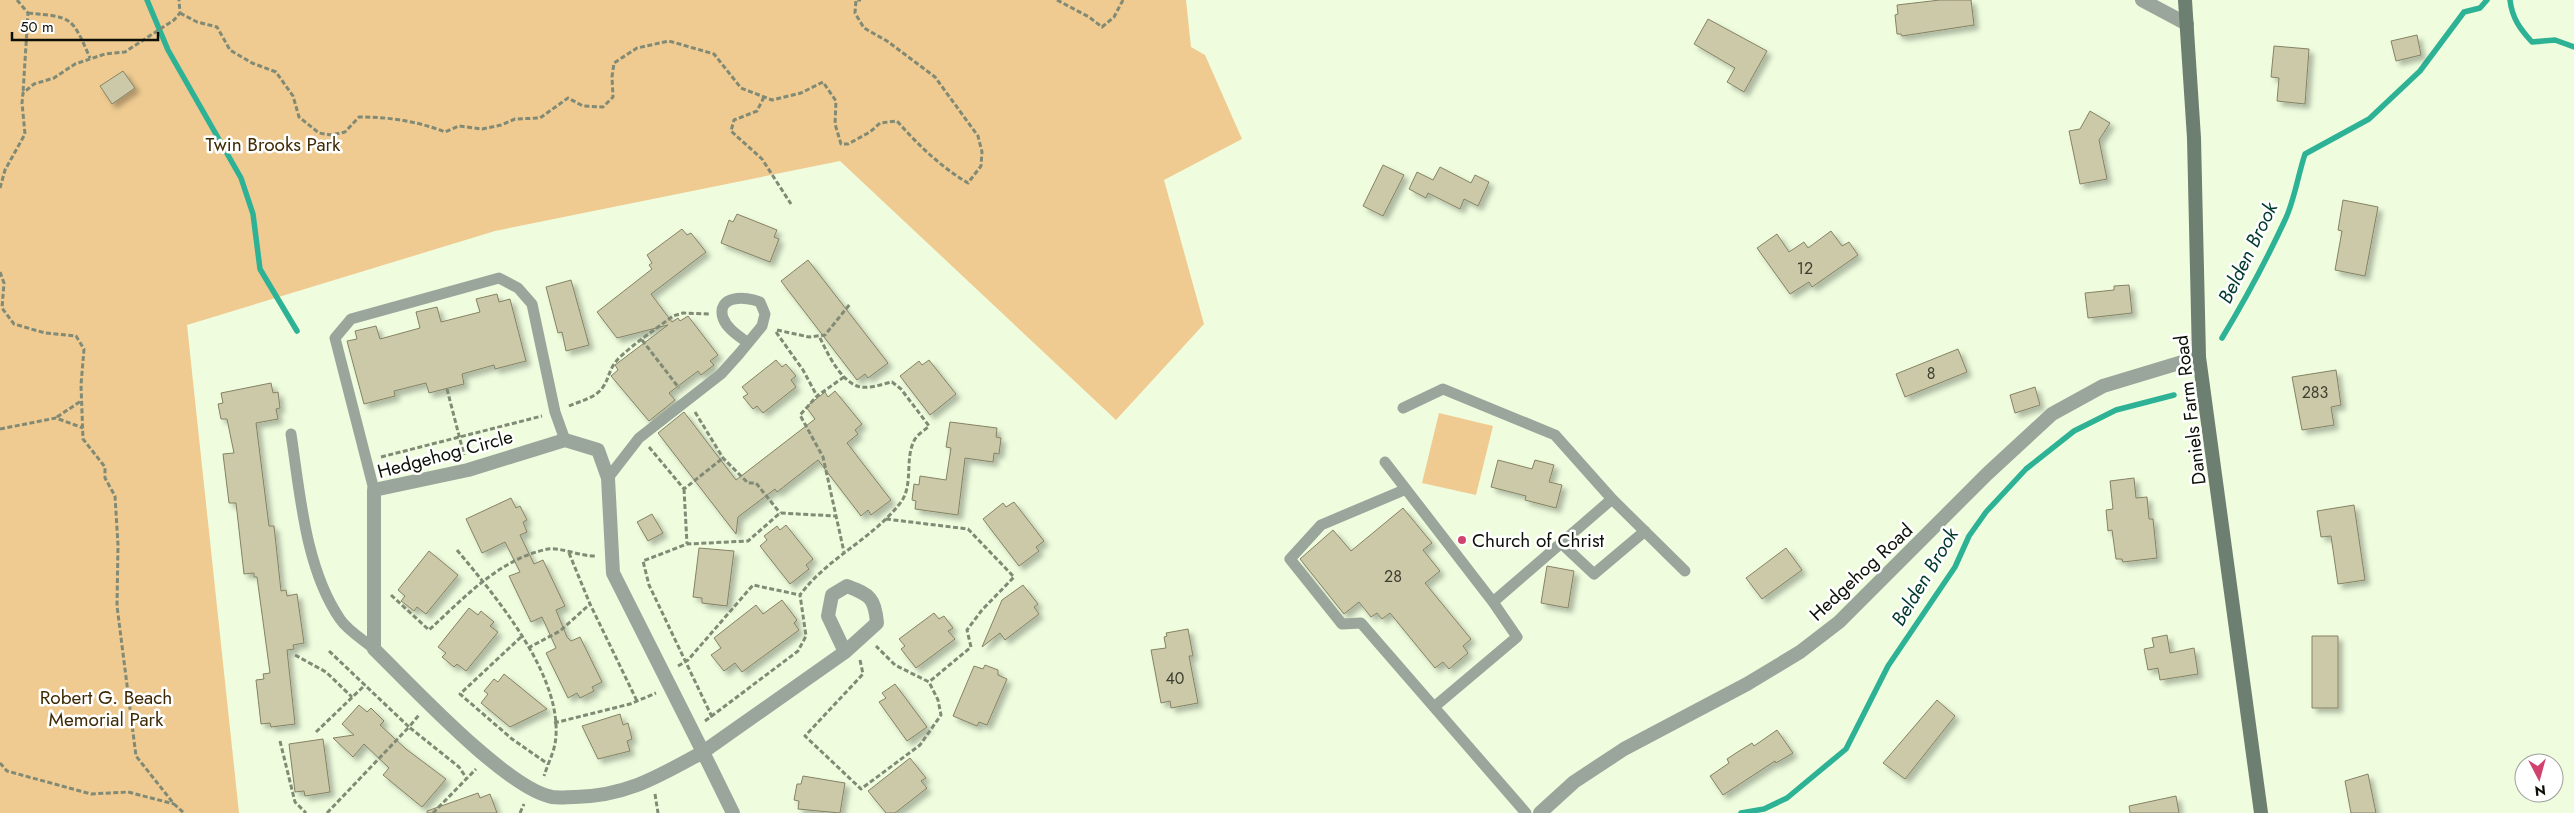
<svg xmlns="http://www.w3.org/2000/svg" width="2574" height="813" font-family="Jost,sans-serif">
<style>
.green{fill:#efcb91}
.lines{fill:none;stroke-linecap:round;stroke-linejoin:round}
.stream{stroke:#2eb296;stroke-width:5.5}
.building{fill:#ccc9a9;stroke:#858264;filter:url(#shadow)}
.path{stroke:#818a75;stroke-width:3;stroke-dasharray:5 2.5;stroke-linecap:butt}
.service{stroke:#9aa69c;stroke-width:11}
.minor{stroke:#9aa69c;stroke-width:14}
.secondary{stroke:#6d7f71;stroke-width:14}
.poi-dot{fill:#d1436e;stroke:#fff;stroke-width:2}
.labels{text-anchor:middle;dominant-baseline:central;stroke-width:5;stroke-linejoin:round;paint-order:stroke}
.number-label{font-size:16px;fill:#3c3e2f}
.park-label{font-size:19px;fill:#3e2a04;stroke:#fff}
.street-label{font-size:19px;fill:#0c1006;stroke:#fff}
.poi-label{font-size:19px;fill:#0c1006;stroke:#fff;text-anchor:start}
.water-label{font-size:20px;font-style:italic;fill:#00392e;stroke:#fff}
</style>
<defs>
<filter id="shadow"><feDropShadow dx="4.5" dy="4.5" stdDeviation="2.5" flood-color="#0004"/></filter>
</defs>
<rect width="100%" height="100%" fill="#effdde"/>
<path class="green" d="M 0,0 L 1186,0 L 1191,47 L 1205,55 L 1242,139 L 1164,180 L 1204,324 L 1116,420 L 840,161 L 495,231 L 187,325 L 239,813 L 0,813 Z
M 1439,413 L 1493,426 L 1476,495 L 1422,483 Z"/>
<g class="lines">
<path class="stream" d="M 147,0 L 168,50 L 241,178 L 253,214 L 260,269 L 297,331
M 2510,0 C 2512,18 2520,29 2532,42 L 2555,40 L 2574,47
M 2222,338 C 2245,300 2266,261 2285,220 C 2294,202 2298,175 2305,154 L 2369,119 L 2420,71 L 2464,12 L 2480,8 L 2487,0
M 1741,813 L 1764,809 L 1787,798 L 1846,749 L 1888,666 L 1955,567 L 1969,536 L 1986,512 L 2026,469 L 2074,431 L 2116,410 L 2174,395"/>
</g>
<path class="building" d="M 1940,0 L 1971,0 L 1974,25 L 1902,36 L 1901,34 L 1897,34 L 1895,15 L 1898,14 L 1897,5 Z
M 1708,19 L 1767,51 L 1744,92 L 1727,82 L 1735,68 L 1694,44 Z
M 2417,35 L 2421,55 L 2396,61 L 2391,41 Z
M 2274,46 L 2309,49 L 2305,104 L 2277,101 L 2279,78 L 2271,77 Z
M 123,71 L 135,88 L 112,104 L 100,86 Z
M 2090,111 L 2110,123 L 2099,140 L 2107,179 L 2080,184 L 2069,131 L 2080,129 Z
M 1383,165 L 1404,175 L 1383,216 L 1363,206 Z
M 1440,167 L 1471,183 L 1475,175 L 1489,182 L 1478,206 L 1464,199 L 1460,209 L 1428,193 L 1426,198 L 1409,189 L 1417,172 L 1433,180 Z
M 2343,200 L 2378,207 L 2365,276 L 2335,270 L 2342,231 L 2338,230 Z
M 737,214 L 777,230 L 774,237 L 779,239 L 770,262 L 721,243 L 729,220 L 733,222 Z
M 682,229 L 687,235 L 691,233 L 706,252 L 651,294 L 672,322 L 678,318 L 680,321 L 688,316 L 718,355 L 710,361 L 714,365 L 701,375 L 698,371 L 669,393 L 675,400 L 649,421 L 611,376 L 618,370 L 615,365 L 668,325 L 617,338 L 597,312 L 652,269 L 649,265 L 652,263 L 647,255 Z
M 1831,231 L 1842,246 L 1849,242 L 1858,255 L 1812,287 L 1809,282 L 1790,294 L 1757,248 L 1777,234 L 1789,252 L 1804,242 L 1808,248 Z
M 808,260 L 888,363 L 868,378 L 865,374 L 857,380 L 781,281 Z
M 571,280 L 589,345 L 566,351 L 562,332 L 558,333 L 546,287 Z
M 2129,285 L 2132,313 L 2088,318 L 2085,293 L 2114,290 L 2114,286 Z
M 497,294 L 499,302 L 510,299 L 526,361 L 495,369 L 494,365 L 462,374 L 464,384 L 429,393 L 426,383 L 394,391 L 395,396 L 364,404 L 347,341 L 357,339 L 355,331 L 376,326 L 380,339 L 420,328 L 416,312 L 437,307 L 441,322 L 480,312 L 476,299 Z
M 1958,349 L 1967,372 L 1905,397 L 1896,374 Z
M 776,360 L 782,367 L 786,364 L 796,376 L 791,380 L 796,387 L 763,413 L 757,406 L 753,409 L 743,397 L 748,394 L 742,387 Z
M 929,360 L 956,394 L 930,415 L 900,376 L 919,361 L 922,365 Z
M 2336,370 L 2341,405 L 2331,407 L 2334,425 L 2302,430 L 2292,377 Z
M 271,383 L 273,393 L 278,392 L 280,408 L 276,409 L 278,419 L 256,423 L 269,526 L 274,526 L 281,591 L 286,590 L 287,596 L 297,594 L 304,643 L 293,645 L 294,649 L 287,650 L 295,724 L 271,727 L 270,723 L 261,724 L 256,680 L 264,679 L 263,674 L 270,673 L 257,577 L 254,577 L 254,573 L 244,574 L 236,503 L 229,503 L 223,454 L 234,453 L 227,419 L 221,419 L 218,404 L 223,403 L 221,393 Z
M 2035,387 L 2040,405 L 2015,413 L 2010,395 Z
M 835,391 L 862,424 L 855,430 L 858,434 L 847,443 L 891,500 L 871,515 L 868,510 L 861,516 L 818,460 L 777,492 L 775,489 L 738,517 L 736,534 L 658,433 L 684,412 L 736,480 L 815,419 L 806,407 L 825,392 L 828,397 Z
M 950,422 L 997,428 L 996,437 L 1001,438 L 999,454 L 994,453 L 993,462 L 965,458 L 958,515 L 915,509 L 916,501 L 912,500 L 914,484 L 919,485 L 920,476 L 946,480 L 951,448 L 946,447 Z
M 1498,460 L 1532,469 L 1535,460 L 1554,465 L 1549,482 L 1562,485 L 1556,508 L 1525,500 L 1526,496 L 1491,487 Z
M 2134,478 L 2136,498 L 2147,497 L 2149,519 L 2153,519 L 2157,558 L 2123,562 L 2122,559 L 2116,559 L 2112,530 L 2108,531 L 2106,510 L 2113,509 L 2110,481 Z
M 511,498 L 516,508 L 520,506 L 527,520 L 523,522 L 527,532 L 520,535 L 534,564 L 543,560 L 565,606 L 556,610 L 567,637 L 571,641 L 580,637 L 602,682 L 592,687 L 594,691 L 580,698 L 577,693 L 568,698 L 546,653 L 556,648 L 542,617 L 531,622 L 509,576 L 520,572 L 505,542 L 482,553 L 466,519 Z
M 1014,502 L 1044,541 L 1036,547 L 1039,551 L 1019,566 L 983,519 L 1003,503 L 1006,507 Z
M 2354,505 L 2365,580 L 2338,584 L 2331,536 L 2321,537 L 2317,511 Z
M 1403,508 L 1432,543 L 1423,550 L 1440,571 L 1425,583 L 1471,639 L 1463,646 L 1468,653 L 1449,669 L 1443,662 L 1435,668 L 1390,613 L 1382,619 L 1377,613 L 1371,617 L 1359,602 L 1344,614 L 1300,559 L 1333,530 L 1351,551 Z
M 652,514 L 663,533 L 648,541 L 637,522 Z
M 786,525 L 813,559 L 806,565 L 809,569 L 790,584 L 760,546 L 767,540 L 764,536 L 777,526 L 780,530 Z
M 699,548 L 734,551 L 727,606 L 702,603 L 702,598 L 693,597 Z
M 1786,548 L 1802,570 L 1762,599 L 1746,578 Z
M 429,551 L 458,575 L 426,614 L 417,607 L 414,611 L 401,601 L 405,596 L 398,590 Z
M 1547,566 L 1574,571 L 1568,608 L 1541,603 Z
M 1023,585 L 1038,604 L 1034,607 L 1039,614 L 1005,640 L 1000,633 L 982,647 L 1002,600 Z
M 782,600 L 797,620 L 794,623 L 799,630 L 742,672 L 735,663 L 724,671 L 711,655 L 721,648 L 714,638 L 756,605 L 763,614 Z
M 469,608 L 478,615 L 481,611 L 494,622 L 490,626 L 498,632 L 466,671 L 457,664 L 454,667 L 442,657 L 446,653 L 438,647 Z
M 934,613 L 939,619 L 944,616 L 953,628 L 948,631 L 955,639 L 916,668 L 901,649 L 905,646 L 899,639 Z
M 1188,629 L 1193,656 L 1189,656 L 1198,703 L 1171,708 L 1170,701 L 1161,703 L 1151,650 L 1166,648 L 1164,637 L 1167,636 L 1166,633 Z
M 2167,635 L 2170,653 L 2194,648 L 2198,674 L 2160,680 L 2158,668 L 2148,670 L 2144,649 L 2154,647 L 2152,638 Z
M 2312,636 L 2338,636 L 2338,708 L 2312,708 Z
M 985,665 L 998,670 L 998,675 L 1007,679 L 987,725 L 979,722 L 977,726 L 953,716 L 974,666 L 983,669 Z
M 504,674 L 547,709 L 510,727 L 481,703 L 488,694 L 484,691 L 494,679 L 498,682 Z
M 895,684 L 927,727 L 907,741 L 879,702 L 886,698 L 882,693 Z
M 1937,700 L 1955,716 L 1905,779 L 1883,763 Z
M 359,705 L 367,712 L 371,708 L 384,721 L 380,725 L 406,749 L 446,779 L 422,807 L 383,775 L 389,768 L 364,744 L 353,757 L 333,738 L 354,735 L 342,724 Z
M 620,714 L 623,725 L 628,723 L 632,739 L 627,741 L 630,751 L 598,759 L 582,726 Z
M 1777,730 L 1793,753 L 1776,763 L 1775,761 L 1723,795 L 1710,776 L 1729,763 L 1727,759 L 1736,753 L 1752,743 L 1754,746 Z
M 323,739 L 330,792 L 305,796 L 304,791 L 295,792 L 289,744 Z
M 910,758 L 926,778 L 921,781 L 927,788 L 895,813 L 886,813 L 868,791 Z
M 2368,774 L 2376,813 L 2351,813 L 2345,781 Z
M 803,776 L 845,783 L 840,813 L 798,809 L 799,801 L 794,800 L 797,784 L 801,784 Z
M 478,793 L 480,798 L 490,794 L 497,813 L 427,813 L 427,811 Z
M 2176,796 L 2179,813 L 2130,813 L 2129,806 Z"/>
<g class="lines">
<path class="path" d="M 17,0 L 28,13 L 23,93
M 1057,0 L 1089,17 L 1102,27 L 1114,17 L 1123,0
M 28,13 C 73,17 72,17 90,58
M 180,13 L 197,22 L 217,27 L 230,50 L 252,63 L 276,72 L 293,96 L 299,117 L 319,133 L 331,135 L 345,132 L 359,117 C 389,117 417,121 445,132 L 459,126 L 482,129 L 501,125 L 515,119 L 540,118 L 568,98 L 583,106 L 603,107 L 613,97 L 612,77 L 614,63 L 637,48 L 669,41 L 714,54 L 741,88 L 772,100 L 801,93 L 823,82 L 836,101 L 835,124 L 841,144 L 848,144 L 870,132 L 880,123 L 897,121 C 918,145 941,167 968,183 L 981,166 L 982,152 L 978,136 L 935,77 L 887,41 L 864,28 L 855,13 L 856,0 L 861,0
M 764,97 L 757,111 L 734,120 L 731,131 L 762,159 L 791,204
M 0,188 L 5,170 L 25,134 L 22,103 L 23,93 L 34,84 L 54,78 L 75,64 L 105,54 L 125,52 L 174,20 L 180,13 L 179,0
M 0,272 L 4,283 L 2,308 L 14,324 L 45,333 L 76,336 L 84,349 L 81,385 L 83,439 L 105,467 L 105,478 L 115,496 L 118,545 L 117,606 L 136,756 L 174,804 L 184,813
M 777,330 L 809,337 L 825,335 L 850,304
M 776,332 L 803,370 L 817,396
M 642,340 L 679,388
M 844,377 L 817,396 L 800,415 L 823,457 L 844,552
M 447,389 L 464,455
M 569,406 C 580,401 596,398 603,387 C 610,377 608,369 620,357 C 636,342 656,329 673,316 L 683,313 L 709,314
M 695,412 L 723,458 L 748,483 L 756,483 L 780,513
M 57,417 L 81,401
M 0,429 L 56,418 L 83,428
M 649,447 L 684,489 L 723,458
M 381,457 L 542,416
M 684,489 L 687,544
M 886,519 L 968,529 L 1014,577 L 982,610 L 967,630 L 971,647 L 929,682
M 457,550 C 496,597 566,679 555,744 C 553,754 547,766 544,776
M 569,553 L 590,604 L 637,701
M 391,595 L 429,630 C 464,598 499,559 548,549 C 561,547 582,557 597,556
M 521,637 L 460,694 L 512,739 L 548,764
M 528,648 L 560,631 L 590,604
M 329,651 L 409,727 L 419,715
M 295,655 L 326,672 L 352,697
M 860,660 L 863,674 L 805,736 L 861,789 L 920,745 L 941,715 L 938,700 L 929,682 L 895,665 L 876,646
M 678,666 L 688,660 L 753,585 L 800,595
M 712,717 L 649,585 L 643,561 L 687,544 L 748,541 L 780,513 L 835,516
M 705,721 L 798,651 L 806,636 L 800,595 C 828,557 873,539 901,502 C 914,484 904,458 915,439 C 918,434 925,430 929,426 L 901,389 L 892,382 C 882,384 867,390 857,386 C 839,379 827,352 819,336
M 554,723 L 630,704 L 656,693
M 316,732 L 365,685
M 280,741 L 295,802 L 306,813
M 0,763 L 7,771 L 91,794 L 128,792 L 174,804
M 655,794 L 658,813
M 327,813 L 409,727 L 459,767 L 467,779
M 433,813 L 476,769
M 520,813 L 524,804"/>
<path class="service" d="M 1403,408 L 1443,389 L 1555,435 L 1612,499
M 291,434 C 300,493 305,568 340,619 C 348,631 364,640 374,649
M 1385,462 L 1493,602 L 1517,637 L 1434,707
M 608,478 L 639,438 L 721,374 L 739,354 L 762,326 L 765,314 L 760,302 C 746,296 716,295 723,318 C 727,329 739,336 748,343
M 374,490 L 335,338 L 351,319 L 499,278 L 518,288 L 532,304 L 555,412 L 565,440
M 1404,490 L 1321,525 L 1290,559 L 1342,624 L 1361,623 L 1526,813
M 1562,544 L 1594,574 L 1645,531
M 1493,602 L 1612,499 L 1685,571"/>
<path class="minor" d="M 2142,0 L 2187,24
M 565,440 L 598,450 L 608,478 L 613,573 L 703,752 C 659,776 627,796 575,797 C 568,797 559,798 552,797 C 507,789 410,684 374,649 L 374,490 L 468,470 Z
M 733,813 L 703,752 L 845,652 L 877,623 C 875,598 870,595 847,586 L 832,595 L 828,616 L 845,652
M 1540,813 L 1574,782 L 1624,749 L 1747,684 L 1800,652 L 1839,622 L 1987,474 L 2052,414 L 2103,386 L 2199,357"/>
<path class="secondary" d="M 2185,0 L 2194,138 L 2199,357 L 2261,813"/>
</g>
<circle class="poi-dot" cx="1462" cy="540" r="5"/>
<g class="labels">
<g class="number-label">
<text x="1805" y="268">12</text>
<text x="1931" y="373">8</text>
<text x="2315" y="392">283</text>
<text x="1393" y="576">28</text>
<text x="1175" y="678">40</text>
</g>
<g class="park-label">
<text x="273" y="144">Twin Brooks Park</text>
<text x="106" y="697">Robert G. Beach<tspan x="106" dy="22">Memorial Park</tspan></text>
</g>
<g class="street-label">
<text transform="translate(2190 410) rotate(-97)">Daniels Farm Road</text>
<text transform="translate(445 454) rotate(-15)">Hedgehog Circle</text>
<text transform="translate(1861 572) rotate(-43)">Hedgehog Road</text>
</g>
<g class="poi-label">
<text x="1472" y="540">Church of Christ</text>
</g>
<g class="water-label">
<text transform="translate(2248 253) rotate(-64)">Belden Brook</text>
<text transform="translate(1925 577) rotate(-59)">Belden Brook</text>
</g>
</g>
<g transform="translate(2539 778) rotate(174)"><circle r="24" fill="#ffffff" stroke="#9e9f9b"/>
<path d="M0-4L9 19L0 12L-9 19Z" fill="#d1436e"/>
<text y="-8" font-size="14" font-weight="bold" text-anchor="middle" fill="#0c1006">N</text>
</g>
<path d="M12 32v8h146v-8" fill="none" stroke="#0c1006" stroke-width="2.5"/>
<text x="20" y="32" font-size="15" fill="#0c1006" stroke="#ffffff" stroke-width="4" paint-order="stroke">50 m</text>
</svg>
